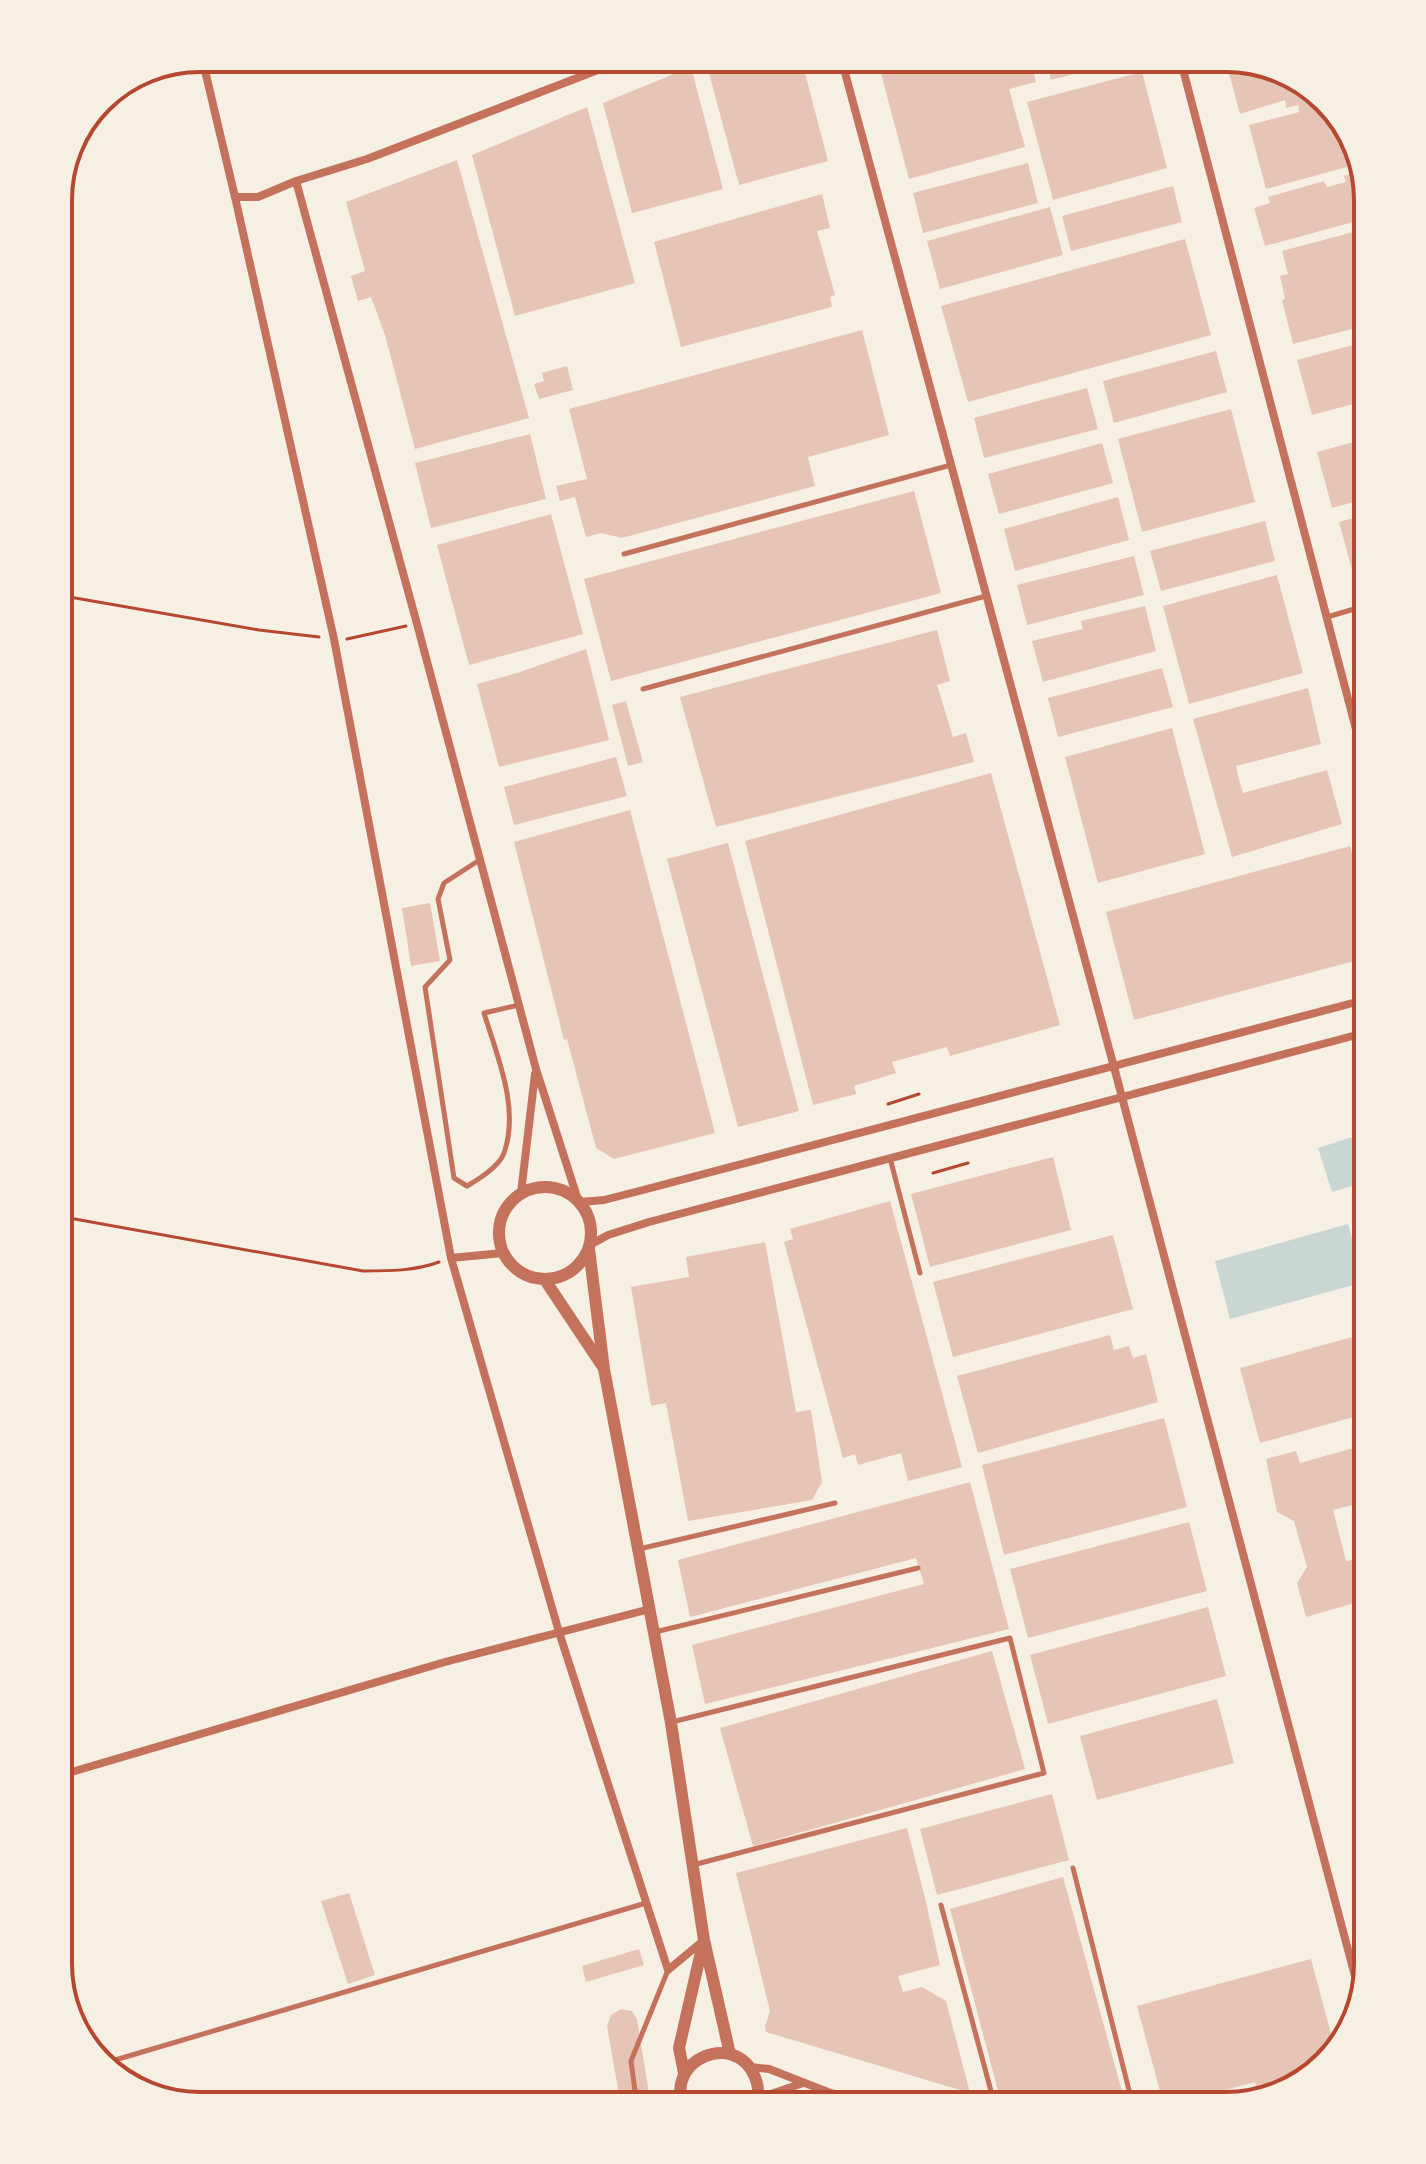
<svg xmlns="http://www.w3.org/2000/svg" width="1426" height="2164" font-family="Barlow,sans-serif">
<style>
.water{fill:#c9d6d2}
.building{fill:#e6c5b7}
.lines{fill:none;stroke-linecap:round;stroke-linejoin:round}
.path{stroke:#b5482f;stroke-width:3}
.service{stroke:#c5725c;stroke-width:5}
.minor{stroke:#c5725c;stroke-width:8}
.tertiary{stroke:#c5725c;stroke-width:12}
.rim{fill:none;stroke:#b5482f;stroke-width:4}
</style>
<rect width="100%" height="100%" fill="#f6efe4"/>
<path class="water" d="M 1368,1132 L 1368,1181 L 1332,1192 L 1318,1148 Z
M 1348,1224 L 1364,1282 L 1230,1319 L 1215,1261 Z"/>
<path class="building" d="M 715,58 L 801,58 L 828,161 L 739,185 L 706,62 Z
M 877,58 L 1030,58 L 1036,82 L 1009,89 L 1025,147 L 909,179 Z
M 1046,58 L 1128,58 L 1128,59 L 1051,80 Z
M 1225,58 L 1235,58 L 1297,77 L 1349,130 L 1358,164 L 1266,189 L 1249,125 L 1299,112 L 1298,105 L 1286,108 L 1285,100 L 1240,114 Z
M 691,67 L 723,189 L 632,213 L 603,103 Z
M 1142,72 L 1167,168 L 1053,200 L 1027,102 Z
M 587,107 L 635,283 L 515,316 L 472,155 Z
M 457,160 L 529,418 L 415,449 L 385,335 L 371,297 L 358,301 L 351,276 L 365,271 L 346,202 Z
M 1028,163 L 1038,203 L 923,233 L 913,193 Z
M 1360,172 L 1368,200 L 1368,218 L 1265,246 L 1254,208 L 1270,203 L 1268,197 L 1324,181 L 1327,187 L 1346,182 L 1344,176 Z
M 1173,186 L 1182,222 L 1071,251 L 1062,216 Z
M 822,194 L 830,228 L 817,231 L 835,295 L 830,297 L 832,307 L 681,347 L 654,242 Z
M 1050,207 L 1063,255 L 940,289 L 927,241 Z
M 1368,228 L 1368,325 L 1293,344 L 1282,300 L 1285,299 L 1280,276 L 1288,274 L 1282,251 Z
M 1185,239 L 1211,335 L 968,402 L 941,306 Z
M 862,330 L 889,435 L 808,457 L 815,486 L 622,538 L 601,533 L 586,537 L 575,497 L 560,501 L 556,486 L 587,479 L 569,409 Z
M 1368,341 L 1368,400 L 1312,415 L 1297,360 Z
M 1216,351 L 1227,392 L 1114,423 L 1103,381 Z
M 567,366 L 573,390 L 539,399 L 534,384 L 544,381 L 542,373 Z
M 1087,388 L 1098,429 L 984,458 L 974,418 Z
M 1231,409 L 1255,502 L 1142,532 L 1118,439 Z
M 530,434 L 546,499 L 431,528 L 415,463 Z
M 1368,438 L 1368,498 L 1332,508 L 1317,452 Z
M 1102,443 L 1113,483 L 999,514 L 988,474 Z
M 914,491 L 941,593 L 611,681 L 584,579 Z
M 1118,497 L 1129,540 L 1015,571 L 1004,529 Z
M 551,514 L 583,634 L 469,665 L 437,545 Z
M 1368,514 L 1368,586 L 1357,588 L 1339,522 Z
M 1265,521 L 1275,561 L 1161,591 L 1150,551 Z
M 1134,556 L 1144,595 L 1027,625 L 1017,585 Z
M 1277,575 L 1303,673 L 1189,704 L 1163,606 Z
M 1145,606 L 1156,651 L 1043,682 L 1032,641 L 1083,629 L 1081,621 Z
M 937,630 L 950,681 L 937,685 L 953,737 L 966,733 L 974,762 L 716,827 L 680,697 Z
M 586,649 L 609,740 L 499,767 L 477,684 L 517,673 Z
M 1162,668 L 1173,707 L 1058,737 L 1048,698 Z
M 1308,688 L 1321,744 L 1236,766 L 1239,780 L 1243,793 L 1327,770 L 1342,824 L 1232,857 L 1193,719 Z
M 626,701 L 643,762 L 628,766 L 612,705 Z
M 1172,728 L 1205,854 L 1098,883 L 1065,757 Z
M 616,757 L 627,796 L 514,825 L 504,787 Z
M 991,773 L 1060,1025 L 950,1056 L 947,1047 L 892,1062 L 896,1073 L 854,1086 L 856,1094 L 813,1105 L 745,841 Z
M 630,810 L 715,1133 L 614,1159 L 596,1148 L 567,1039 L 564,1040 L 514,842 Z
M 728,843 L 799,1111 L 738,1127 L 667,859 Z
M 1350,846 L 1368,912 L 1368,944 L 1358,960 L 1134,1020 L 1106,912 Z
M 430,903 L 440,961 L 411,966 L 402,908 Z
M 1053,1157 L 1071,1230 L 930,1267 L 911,1194 Z
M 890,1201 L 962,1467 L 908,1481 L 901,1453 L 858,1465 L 855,1454 L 843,1458 L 784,1242 L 793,1239 L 790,1229 Z
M 1113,1235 L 1133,1309 L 953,1357 L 933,1282 Z
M 765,1242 L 796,1412 L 811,1410 L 822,1482 L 812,1500 L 688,1521 L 666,1403 L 651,1406 L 631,1287 L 689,1277 L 686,1257 Z
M 1363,1334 L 1368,1350 L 1368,1413 L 1260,1443 L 1240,1368 Z
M 1110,1335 L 1114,1350 L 1129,1346 L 1133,1358 L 1146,1354 L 1158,1402 L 978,1453 L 957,1376 Z
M 1164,1418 L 1187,1507 L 1004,1555 L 982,1465 Z
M 1368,1444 L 1368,1501 L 1333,1510 L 1346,1561 L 1363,1558 L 1365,1553 L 1368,1555 L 1368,1599 L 1306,1617 L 1297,1583 L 1307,1567 L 1294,1521 L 1277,1512 L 1266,1459 L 1296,1451 L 1300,1463 Z
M 970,1482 L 1009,1629 L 705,1704 L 692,1645 L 924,1584 L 916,1558 L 690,1617 L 678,1560 Z
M 1189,1522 L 1207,1591 L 1028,1638 L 1010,1569 Z
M 1208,1607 L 1226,1676 L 1048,1724 L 1030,1655 Z
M 992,1651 L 1025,1769 L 753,1846 L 720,1728 Z
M 1217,1699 L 1234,1763 L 1097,1800 L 1080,1736 Z
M 1052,1794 L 1069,1860 L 937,1895 L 920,1829 Z
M 58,1799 L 71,1840 L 58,1844 Z
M 907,1828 L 925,1898 L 940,1965 L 898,1976 L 903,1992 L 922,1987 L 946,2001 L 970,2093 L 766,2032 L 765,2026 L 770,2011 L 736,1873 Z
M 1063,1877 L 1126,2106 L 1002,2106 L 950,1909 Z
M 349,1893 L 375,1975 L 348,1984 L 321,1901 Z
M 639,1949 L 644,1965 L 586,1982 L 582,1966 Z
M 1311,1959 L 1335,2049 L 1296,2087 L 1259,2097 L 1255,2082 L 1210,2094 L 1213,2106 L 1164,2106 L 1137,2006 Z
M 621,2009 L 632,2011 L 637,2019 L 651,2106 L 621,2106 L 607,2026 L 611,2015 Z"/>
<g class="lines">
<path class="path" d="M 58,595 L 259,630 L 319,637
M 347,639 L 406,626
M 888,1104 L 919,1094
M 933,1173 L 968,1163
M 58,1216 L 363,1271 C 389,1271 415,1271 439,1262"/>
<path class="service" d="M 624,554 L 951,465
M 1327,617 L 1368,605
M 643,689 L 986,596
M 481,859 L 444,883 L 438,899 L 450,960 L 425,987 L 454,1178 L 467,1186 C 479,1179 499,1167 504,1153 C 520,1108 497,1056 484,1013 L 519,1005
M 1361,1033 L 1368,1023
M 890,1158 L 920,1273
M 639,1549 L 835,1503
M 655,1632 L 918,1568
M 672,1722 L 1010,1638 L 1044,1773 L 693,1865
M 1073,1868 L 1133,2106
M 941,1905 L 995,2106
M 105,2063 L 646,1903
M 637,2106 L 631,2061 L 668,1970"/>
<path class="minor" d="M 202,58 L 235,197 L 258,197 L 296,181 L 367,159 L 629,58
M 841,58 L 1114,1067 L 1360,1995
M 1180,58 L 1368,775
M 296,181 L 417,624 L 536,1069 L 578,1200
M 235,197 L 334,639 L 451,1258 L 503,1253
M 521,1193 L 535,1074
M 580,1202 L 604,1200 L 643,1190 L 1368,999
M 590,1245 L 608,1235 L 649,1222 L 1368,1032
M 451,1258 L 559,1632 L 668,1970 L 703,1941
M 58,1776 L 445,1662 L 650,1609
M 750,2067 L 769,2069 L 828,2092 L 876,2106
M 758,2105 L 771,2094 L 803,2083"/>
<path class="tertiary" d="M499 1233a46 46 0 1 1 92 0a46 46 0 1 1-92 0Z
M 589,1249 L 604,1369 L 671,1723 L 704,1940 L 730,2054
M 545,1280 L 603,1367
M 684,2073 L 679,2048 L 703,1943
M 683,2106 C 666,2059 734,2031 754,2075 C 759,2085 759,2096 756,2106"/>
</g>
<path d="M0 0H1426V2164H0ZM200 72H1226A128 128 0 0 1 1354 200V1964A128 128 0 0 1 1226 2092H200A128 128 0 0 1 72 1964V200A128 128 0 0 1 200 72Z" fill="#f6efe4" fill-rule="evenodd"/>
<path class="rim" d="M200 72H1226A128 128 0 0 1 1354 200V1964A128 128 0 0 1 1226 2092H200A128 128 0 0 1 72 1964V200A128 128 0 0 1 200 72Z"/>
</svg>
